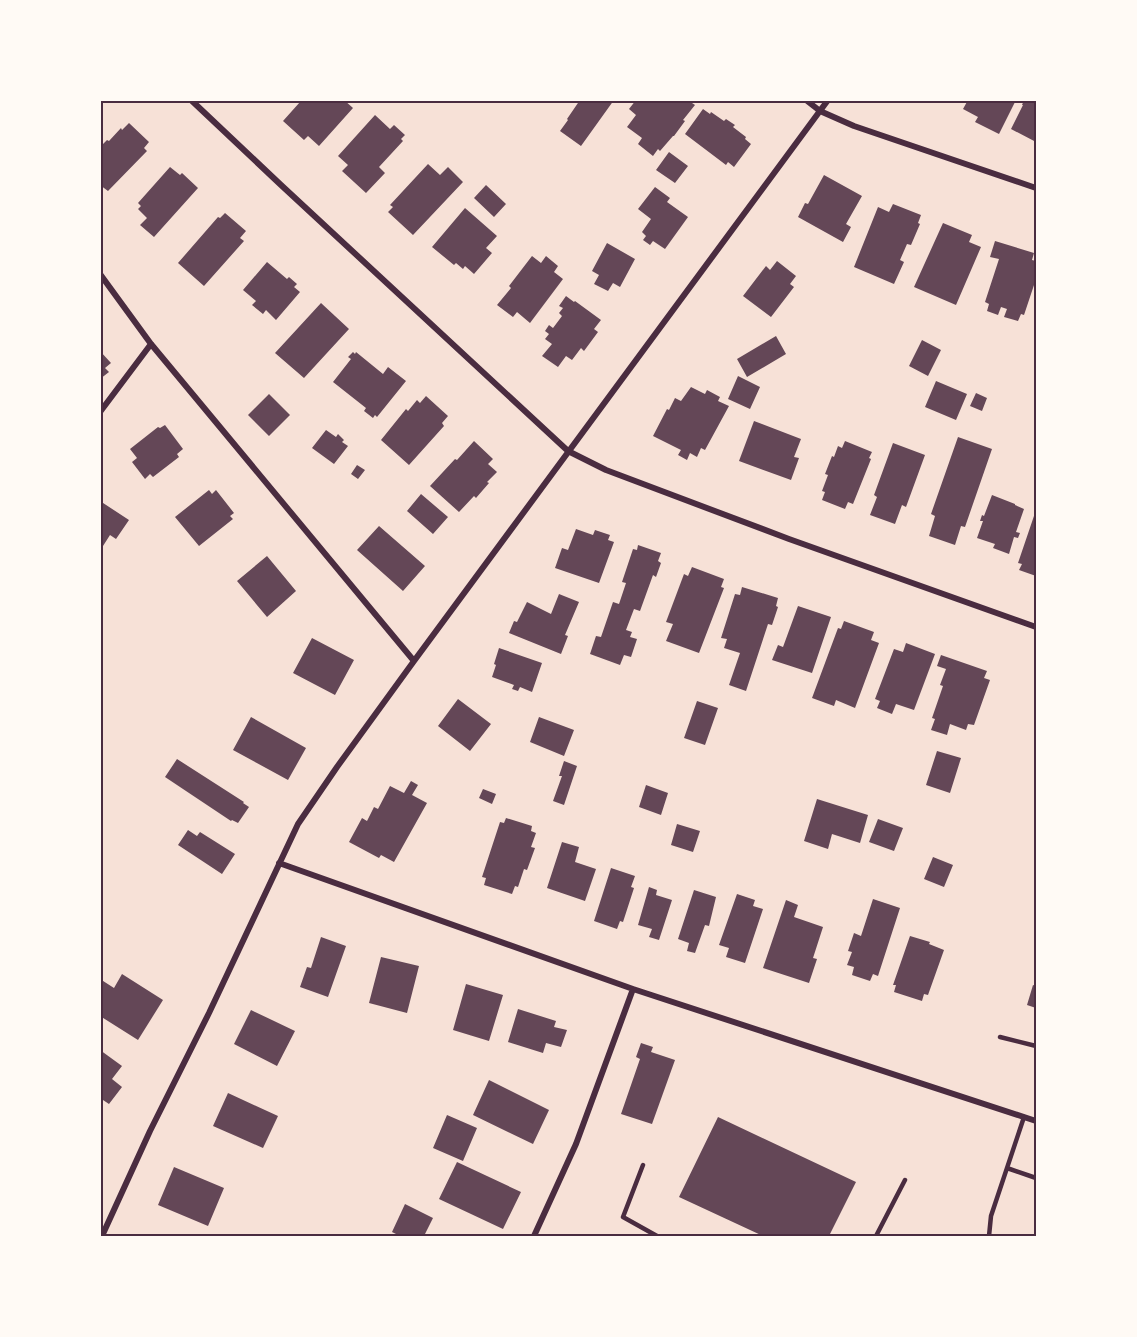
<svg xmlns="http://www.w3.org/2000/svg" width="1137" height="1337" font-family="'Source Sans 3',sans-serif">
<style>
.building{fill:#644757}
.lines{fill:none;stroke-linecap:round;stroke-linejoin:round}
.service{stroke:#4a2c40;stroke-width:4.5}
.minor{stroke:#4a2c40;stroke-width:6}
.neatline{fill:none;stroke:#4a2c40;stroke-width:2}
</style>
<rect width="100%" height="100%" fill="#f7e1d7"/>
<path class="building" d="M 298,100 L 344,100 L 353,108 L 319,146 L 308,136 L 304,140 L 283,121 L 300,102 Z
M 580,100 L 614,100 L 581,146 L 560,131 L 568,120 L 567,119 Z
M 636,100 L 694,100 L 692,103 L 695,105 L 683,120 L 685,121 L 674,136 L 673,136 L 660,151 L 658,149 L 653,156 L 638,144 L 642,138 L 627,127 L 636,115 L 629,109 Z
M 968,100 L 1016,100 L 999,134 L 975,122 L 978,117 L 963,109 Z
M 1024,100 L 1036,100 L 1036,142 L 1011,129 L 1023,105 L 1022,105 Z
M 703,109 L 710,114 L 711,112 L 724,121 L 726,119 L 735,125 L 733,127 L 746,137 L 745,139 L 751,144 L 734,167 L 728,162 L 726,165 L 685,134 Z
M 375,115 L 390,129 L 394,125 L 405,135 L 401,139 L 403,141 L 379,167 L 385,173 L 366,193 L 342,171 L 348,165 L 338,156 Z
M 129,123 L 149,142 L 144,148 L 147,151 L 108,191 L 100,185 L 100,147 L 107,140 L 109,141 L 121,128 L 122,130 Z
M 669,152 L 688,166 L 675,183 L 656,170 Z
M 428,164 L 440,175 L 448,167 L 463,182 L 413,235 L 388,212 L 393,207 L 390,205 Z
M 170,167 L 180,175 L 182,173 L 198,188 L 154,237 L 140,225 L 147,218 L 138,209 L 141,206 L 138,203 Z
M 824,175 L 862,196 L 846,224 L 851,227 L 843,242 L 798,217 L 805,203 L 808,204 Z
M 486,185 L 506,204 L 494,217 L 474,198 Z
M 655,187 L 670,198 L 667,202 L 688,217 L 665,249 L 653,241 L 650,245 L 643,240 L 646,236 L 642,232 L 651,219 L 638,209 Z
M 893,204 L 921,215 L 918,223 L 920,224 L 911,245 L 907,244 L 900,260 L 904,262 L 894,284 L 854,267 L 878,207 L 889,212 Z
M 465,208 L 497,236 L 486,248 L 492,253 L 474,274 L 465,266 L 463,269 L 456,263 L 454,265 L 432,247 Z
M 225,213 L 246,231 L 240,238 L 244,241 L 204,286 L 178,263 L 218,217 L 220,218 Z
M 943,223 L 972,235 L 969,242 L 981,247 L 956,305 L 914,287 Z
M 995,241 L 1034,253 L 1032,260 L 1036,261 L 1036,283 L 1035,282 L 1024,315 L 1021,314 L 1018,321 L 1004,317 L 1007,309 L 1001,307 L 998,315 L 987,311 L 989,304 L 985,302 L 999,259 L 990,257 Z
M 607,243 L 635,259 L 620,287 L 613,283 L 608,291 L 594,284 L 599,275 L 592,271 Z
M 532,256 L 541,263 L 546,256 L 558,266 L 554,272 L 563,279 L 530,323 L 517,312 L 513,317 L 497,305 L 511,288 L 509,286 Z
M 777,261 L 796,276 L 790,284 L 794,287 L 771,317 L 743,296 L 766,266 L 770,270 Z
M 267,262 L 287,279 L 289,277 L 297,284 L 294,287 L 300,292 L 276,320 L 266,310 L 263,314 L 252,305 L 256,301 L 243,290 Z
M 566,296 L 574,302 L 575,301 L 601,320 L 594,329 L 598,332 L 584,351 L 581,348 L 572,360 L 566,356 L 558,367 L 542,356 L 552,344 L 545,339 L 549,334 L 545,331 L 549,325 L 553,328 L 562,316 L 559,313 L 563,308 L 559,306 Z
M 321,303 L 349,329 L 304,378 L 275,353 Z
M 776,336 L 786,354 L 747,377 L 737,359 Z
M 922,340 L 941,350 L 928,376 L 909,366 Z
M 100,351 L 111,363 L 105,368 L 109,372 L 100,379 Z
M 353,352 L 355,354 L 356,352 L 383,374 L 388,367 L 406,381 L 377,417 L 375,415 L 373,418 L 364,411 L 366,408 L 333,382 L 351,359 L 348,357 Z
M 738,376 L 760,387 L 750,409 L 728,399 Z
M 936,381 L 967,394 L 956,420 L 925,407 Z
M 691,387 L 705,394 L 707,390 L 720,397 L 718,401 L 729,406 L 705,450 L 701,448 L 697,457 L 690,453 L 687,460 L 678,455 L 681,450 L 653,436 L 667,409 L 669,410 L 675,398 L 681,401 Z
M 976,393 L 987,398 L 982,411 L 970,406 Z
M 269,394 L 290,415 L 269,436 L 248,415 Z
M 426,396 L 448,416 L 442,423 L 444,426 L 409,465 L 381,440 L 406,409 L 408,411 L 417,400 L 420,403 Z
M 754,421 L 801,439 L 794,457 L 799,458 L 791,480 L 739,461 Z
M 165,425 L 183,449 L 177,454 L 179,457 L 153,477 L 150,474 L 145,479 L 132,462 L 137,458 L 130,449 L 158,427 L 160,428 Z
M 326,430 L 336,437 L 338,434 L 344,440 L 342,442 L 348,446 L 334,464 L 312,448 Z
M 958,437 L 992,449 L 965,527 L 961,526 L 955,545 L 929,536 L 935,516 L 931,514 Z
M 474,441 L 493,459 L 488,464 L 497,472 L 487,482 L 489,483 L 476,498 L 474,496 L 459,512 L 430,486 L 455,459 L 457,460 Z
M 845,441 L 872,452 L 869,458 L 871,459 L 853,504 L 848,502 L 845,509 L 822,500 L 825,492 L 822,491 L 828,475 L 825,474 L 832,456 L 834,457 L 838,446 L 842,448 Z
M 893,443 L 925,455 L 906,507 L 902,505 L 895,524 L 870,515 L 877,497 L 874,495 Z
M 357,465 L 365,470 L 358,479 L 351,474 Z
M 209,490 L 212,494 L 216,490 L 234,513 L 230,516 L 233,519 L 199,546 L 175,517 Z
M 421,494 L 448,517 L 433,534 L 407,511 Z
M 992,495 L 1015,504 L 1015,505 L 1024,509 L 1016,532 L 1020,533 L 1018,538 L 1014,537 L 1009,554 L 993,548 L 995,544 L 977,538 L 983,521 L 980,521 L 982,515 L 984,516 Z
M 100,501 L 129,520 L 116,539 L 110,535 L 103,546 L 100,544 Z
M 1036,510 L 1036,576 L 1019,570 L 1022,564 L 1018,563 Z
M 379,526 L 425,566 L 403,591 L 357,550 Z
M 576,529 L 593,535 L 595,530 L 610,535 L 608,540 L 614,542 L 599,583 L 555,568 L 562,548 L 568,550 Z
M 638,545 L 661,553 L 658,561 L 661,563 L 656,577 L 653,575 L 640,611 L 634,609 L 626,630 L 632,632 L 630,637 L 637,639 L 631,657 L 624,655 L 620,665 L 590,654 L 596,636 L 601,637 L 613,602 L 619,604 L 626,583 L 622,582 L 633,549 L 637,550 Z
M 267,556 L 296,591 L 267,617 L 237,581 Z
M 692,567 L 724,579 L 721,587 L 724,588 L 699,653 L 666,641 L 673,624 L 666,622 L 684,574 L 688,576 Z
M 742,587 L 778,598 L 776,606 L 778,607 L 772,625 L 768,624 L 746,691 L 729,685 L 740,653 L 724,648 L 727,639 L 721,638 L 735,594 L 740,595 Z
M 559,594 L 579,602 L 565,635 L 568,636 L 561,654 L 509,633 L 514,621 L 517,622 L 527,602 L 551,614 Z
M 798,606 L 831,617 L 812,673 L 772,660 L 778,645 L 783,647 Z
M 844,621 L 874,632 L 871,640 L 879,643 L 855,708 L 836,700 L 834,706 L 812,698 L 838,628 L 841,629 Z
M 312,638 L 354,660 L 335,695 L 293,673 Z
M 906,643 L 935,654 L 914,710 L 896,704 L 892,714 L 877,708 L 880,701 L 875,699 L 894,649 L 903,652 Z
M 499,648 L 542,663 L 532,692 L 520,687 L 518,691 L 512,689 L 514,685 L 492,677 L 496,665 L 494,664 Z
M 941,655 L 987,671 L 984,678 L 990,680 L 974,725 L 968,724 L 966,730 L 950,724 L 947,735 L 931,730 L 935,719 L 932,718 L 943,686 L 940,685 L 946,669 L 937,666 Z
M 458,699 L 491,724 L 470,751 L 438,726 Z
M 697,701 L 718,708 L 705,745 L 684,738 Z
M 251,717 L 306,748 L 288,780 L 233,750 Z
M 539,717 L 574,730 L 564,756 L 530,742 Z
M 937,751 L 961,758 L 950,793 L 926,785 Z
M 177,759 L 244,802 L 243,803 L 249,807 L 238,823 L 232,820 L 231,821 L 165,777 Z
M 564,761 L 577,766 L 564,805 L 553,801 L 562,776 L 559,776 Z
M 411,781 L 418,785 L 412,795 L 427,803 L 394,862 L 381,855 L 379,858 L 349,842 L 362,818 L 367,821 L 374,807 L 378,809 L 390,786 L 404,793 Z
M 646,785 L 668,793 L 661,815 L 639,807 Z
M 483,789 L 496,794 L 492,804 L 479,798 Z
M 817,799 L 868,815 L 860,843 L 832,834 L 828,849 L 804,841 Z
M 506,818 L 532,826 L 531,831 L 536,833 L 531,847 L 535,848 L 527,870 L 524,869 L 518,887 L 515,886 L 512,894 L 484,885 L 486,878 L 482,877 L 500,822 L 504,823 Z
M 878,819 L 903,828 L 894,851 L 869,842 Z
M 677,824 L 700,831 L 693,852 L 671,845 Z
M 188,830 L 197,836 L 200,832 L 235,854 L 222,874 L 178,845 Z
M 562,842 L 579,847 L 575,862 L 596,869 L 585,901 L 547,888 Z
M 933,857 L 953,865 L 944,887 L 924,879 Z
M 611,868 L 635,876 L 631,887 L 634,888 L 623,922 L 620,921 L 617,929 L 594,921 Z
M 649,887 L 657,890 L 656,895 L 672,900 L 659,940 L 649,937 L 652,929 L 638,925 Z
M 694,890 L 716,897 L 709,926 L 705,925 L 695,953 L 687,951 L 689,943 L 678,939 Z
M 737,894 L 755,900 L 753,906 L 763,909 L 745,963 L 726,957 L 729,948 L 719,945 Z
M 873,899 L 900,908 L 878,976 L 873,974 L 870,981 L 852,975 L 854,967 L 847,965 L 852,952 L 848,951 L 854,933 L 861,936 Z
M 786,900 L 798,905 L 794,917 L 823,927 L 813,958 L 817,959 L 809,983 L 763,968 Z
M 910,936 L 930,942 L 929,944 L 944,950 L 928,995 L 924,994 L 922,1001 L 894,992 L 896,985 L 893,985 Z
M 321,937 L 346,946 L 328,997 L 300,987 L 307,967 L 311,968 Z
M 381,957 L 419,966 L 407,1013 L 369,1003 Z
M 122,974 L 163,1000 L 138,1040 L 100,1016 L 100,979 L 114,988 Z
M 466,984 L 503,995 L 489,1041 L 453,1030 Z
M 1033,985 L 1036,986 L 1036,1008 L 1027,1005 Z
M 518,1009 L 556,1021 L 554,1027 L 567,1030 L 561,1047 L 546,1043 L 543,1053 L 508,1042 Z
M 251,1010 L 295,1031 L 277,1066 L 234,1044 Z
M 641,1043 L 653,1047 L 651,1052 L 675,1060 L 652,1124 L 621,1114 L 640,1059 L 636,1057 Z
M 100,1050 L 122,1066 L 112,1079 L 122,1087 L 109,1104 L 100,1098 Z
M 489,1080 L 549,1110 L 533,1144 L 473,1115 Z
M 228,1093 L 278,1116 L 263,1148 L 213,1126 Z
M 447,1115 L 477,1128 L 463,1161 L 433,1148 Z
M 718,1117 L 856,1182 L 829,1236 L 763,1236 L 679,1197 Z
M 457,1162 L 521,1192 L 503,1229 L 439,1199 Z
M 174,1167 L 224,1188 L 208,1226 L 158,1205 Z
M 405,1204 L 433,1218 L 424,1236 L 400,1236 L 392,1232 Z"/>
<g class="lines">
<path class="service" d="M 1000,1037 L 1036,1046
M 643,1165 L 623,1217 L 657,1236
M 1007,1168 L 1036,1178
M 876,1236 L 905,1180
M 989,1236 L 991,1216 L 1024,1117"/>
<path class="minor" d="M 191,100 L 281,185 L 568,451 L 606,470 L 789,539 L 1036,627
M 806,100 L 820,111 L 854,126 L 1036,188
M 100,274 L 151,344 L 414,661
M 100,412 L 151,344
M 279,863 L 633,989 L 1036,1121
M 102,1236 L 150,1131 L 209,1013 L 298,824 L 337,767 L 414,661 L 828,100
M 534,1236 L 576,1144 L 633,989"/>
</g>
<rect width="1137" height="1337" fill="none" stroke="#fffaf5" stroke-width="204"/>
<rect x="102" y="102" width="933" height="1133" class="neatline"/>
</svg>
